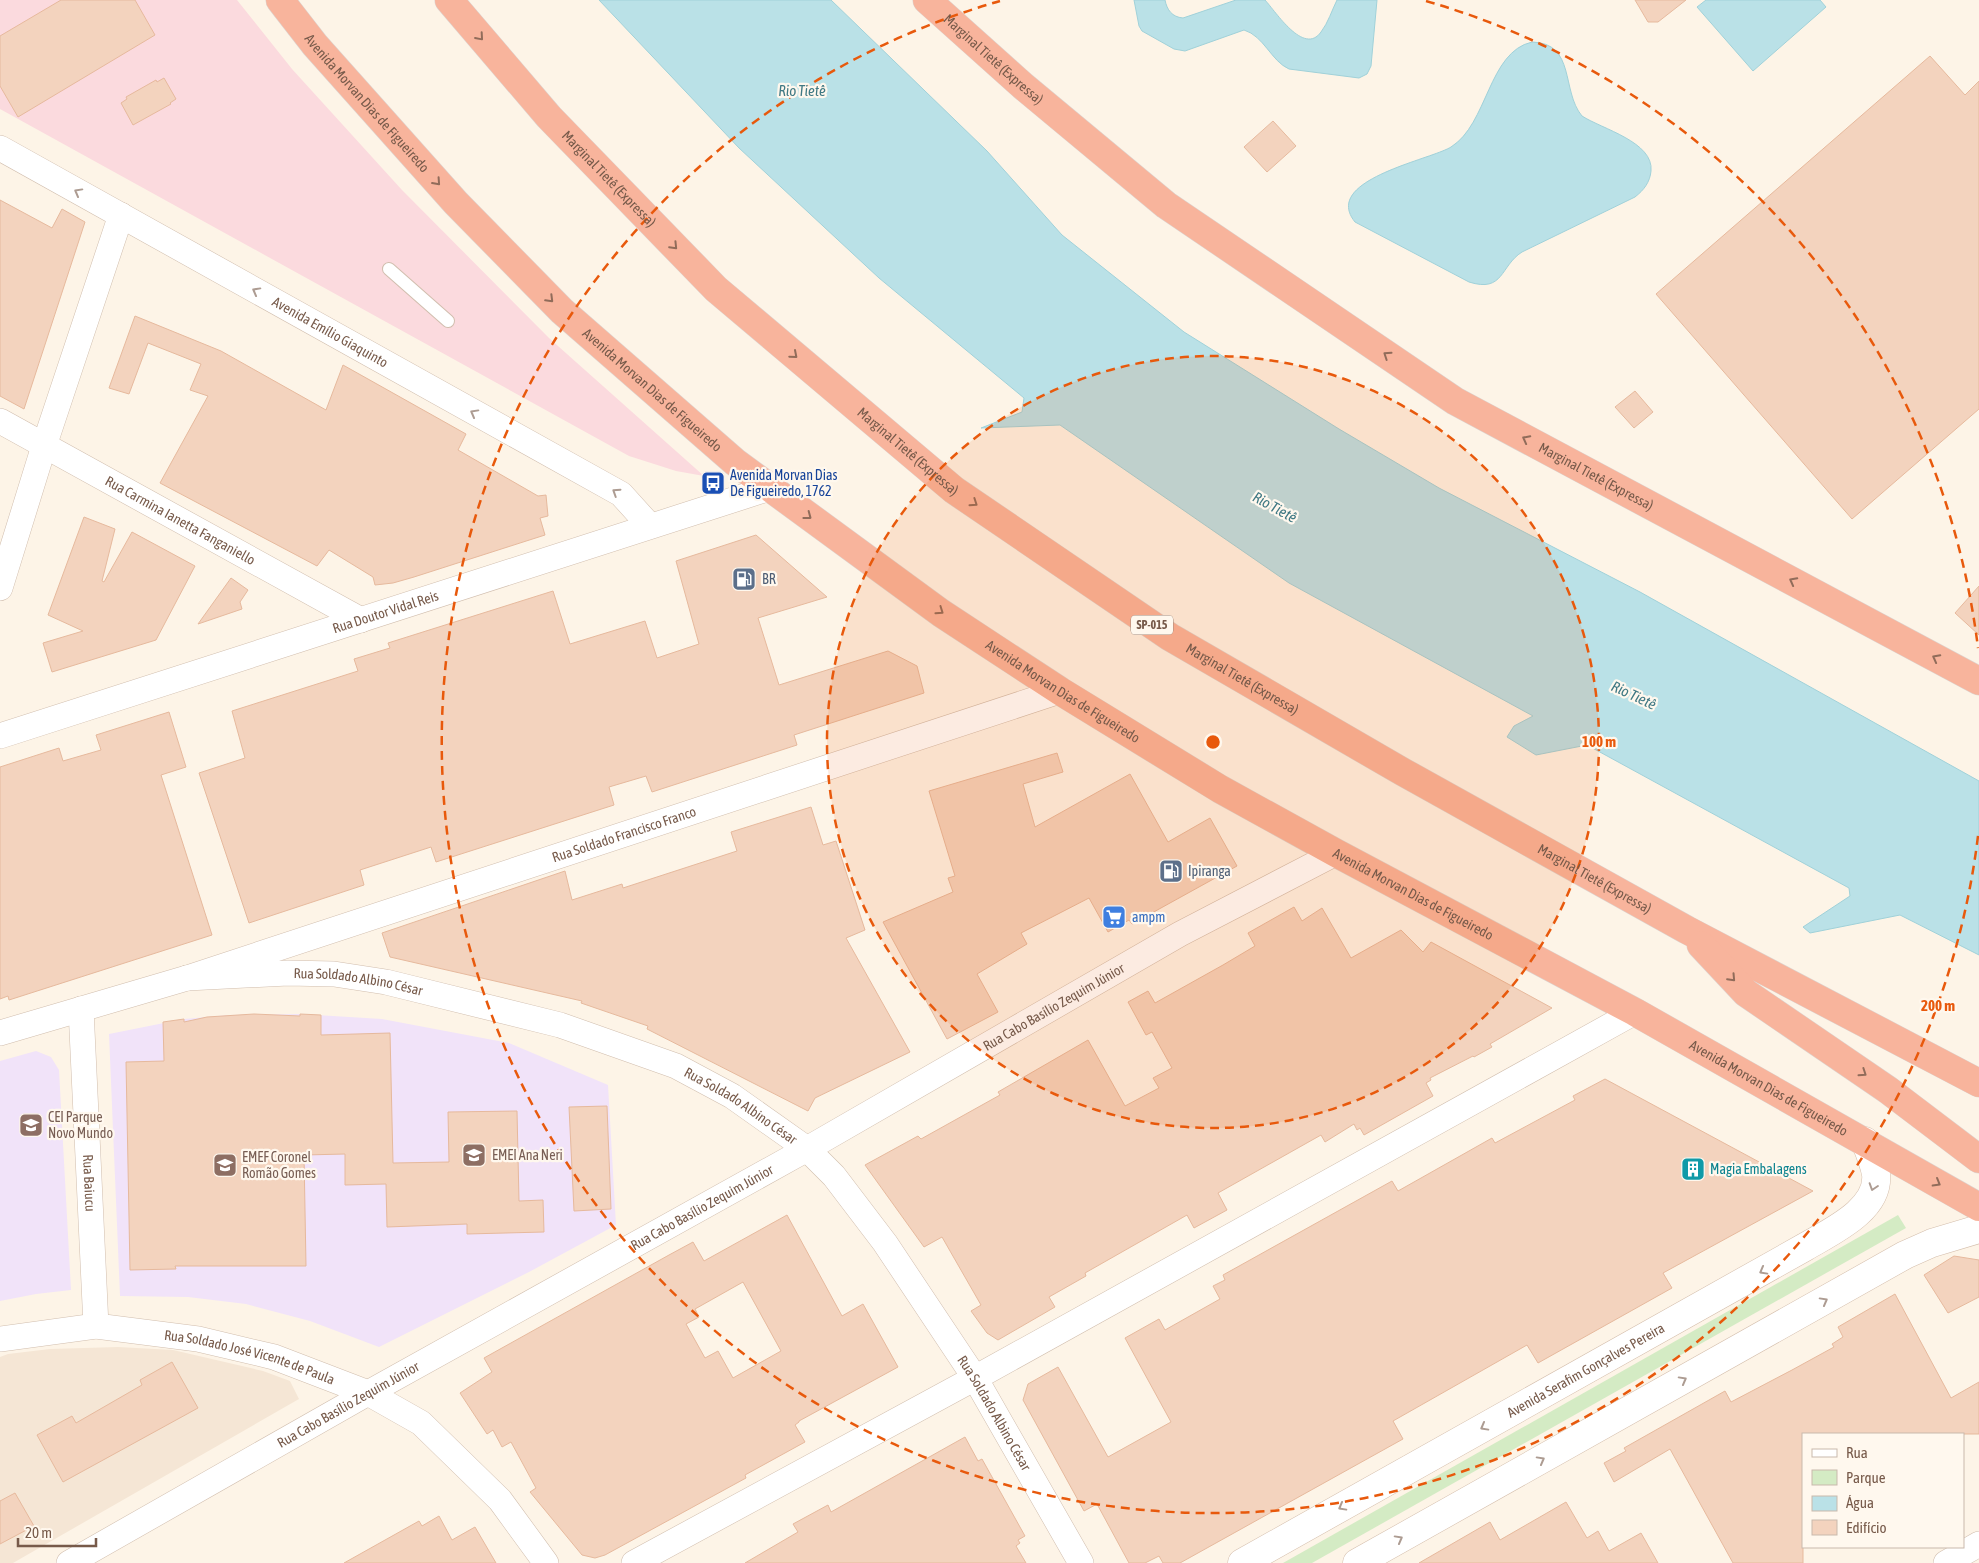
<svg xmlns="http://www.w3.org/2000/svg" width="1979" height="1563" font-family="'Asap Condensed',sans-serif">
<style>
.residential{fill:#f5e6d5}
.education{fill:#f1e3f9}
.medical{fill:#fbdade}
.green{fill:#d4ebc4}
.water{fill:#bae1e7;stroke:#a0d1d9}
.building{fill:#f3d3be;stroke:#e6b99d;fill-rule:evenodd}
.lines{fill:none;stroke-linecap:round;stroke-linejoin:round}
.lane-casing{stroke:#d1beae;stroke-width:14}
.street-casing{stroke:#d1beae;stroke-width:26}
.secondary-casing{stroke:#d4beac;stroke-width:29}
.highway-casing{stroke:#dcd4d0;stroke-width:29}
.lane{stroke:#fff;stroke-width:12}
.street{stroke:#fff;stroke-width:25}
.secondary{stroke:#fff;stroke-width:28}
.highway{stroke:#f8b49c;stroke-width:28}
.oneway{stroke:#916c5a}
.oneway2{stroke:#ad9c92}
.ring{fill:none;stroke:#e8590c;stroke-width:2.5;stroke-dasharray:9 6}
.labels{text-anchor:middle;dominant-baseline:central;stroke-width:4.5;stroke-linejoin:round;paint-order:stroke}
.shield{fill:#fff8ee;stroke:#a0897b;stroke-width:1}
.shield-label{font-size:12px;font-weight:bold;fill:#775a4a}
.street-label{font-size:14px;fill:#775a4a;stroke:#fff8ee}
.transit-label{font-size:14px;fill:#164399;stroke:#fff8ee;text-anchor:start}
.service-label{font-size:14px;fill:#4e5e75;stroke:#fff8ee;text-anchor:start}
.shop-label{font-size:14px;fill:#366cbe;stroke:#fff8ee;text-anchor:start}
.education-label{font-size:14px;fill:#785e54;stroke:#fff8ee;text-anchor:start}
.culture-label{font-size:14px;fill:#0d838f;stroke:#fff8ee;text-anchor:start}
.water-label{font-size:15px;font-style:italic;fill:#407984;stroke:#fff8ee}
.centre{fill:#e8590c;stroke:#fff8ee;stroke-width:2.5}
.ring-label{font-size:15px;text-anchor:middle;font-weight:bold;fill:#e8590c;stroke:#fff8ee;stroke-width:4.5;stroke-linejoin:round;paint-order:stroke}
</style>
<rect width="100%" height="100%" fill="#fdf4e7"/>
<path class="residential" d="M 118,1347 L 173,1350 L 263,1371 L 290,1381 L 299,1399 L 13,1563 L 0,1563 L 0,1357 L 8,1354 L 50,1349 Z"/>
<path class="education" d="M 300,1014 L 382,1019 L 509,1043 L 608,1085 L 616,1225 L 529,1272 L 379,1347 L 310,1321 L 246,1304 L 188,1297 L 120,1296 L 109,1034 L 184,1019 L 230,1015 Z
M 36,1051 L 51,1057 L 59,1070 L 71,1290 L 36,1294 L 0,1301 L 0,1061 Z"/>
<path class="medical" d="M 0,0 L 237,0 L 292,69 L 402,190 L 549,338 L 704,476 L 676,471 L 629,456 L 0,109 Z"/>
<path class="green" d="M 1898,1215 L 1906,1228 L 1312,1563 L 1283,1563 Z"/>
<path class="water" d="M 599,0 L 831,0 L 987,151 L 1062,235 L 1184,332 L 1339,429 L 1439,488 L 1640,592 L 1979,781 L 1979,955 L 1900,915 L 1810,933 L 1803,927 L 1850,896 L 1849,888 L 1587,745 L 1536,755 L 1507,737 L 1514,726 L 1533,716 L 1289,583 L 1060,425 L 981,428 L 1022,412 L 1024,398 L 879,278 L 739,148 Z
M 1134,0 L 1165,0 C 1167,10 1172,17 1183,18 L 1236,0 L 1265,0 C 1276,12 1304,56 1321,32 C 1328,23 1332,10 1337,0 L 1377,0 L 1371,66 L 1367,74 L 1359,78 L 1289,69 C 1271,61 1264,36 1244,30 L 1185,51 L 1174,49 L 1142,31 L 1139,26 Z
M 1706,0 L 1820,0 L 1826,7 L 1753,71 L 1697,7 Z
M 1532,42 C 1576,43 1561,91 1582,116 C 1602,129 1654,142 1651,171 C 1650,182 1644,190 1635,197 L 1522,252 C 1500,266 1504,293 1469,282 L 1355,222 C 1321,180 1430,160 1451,147 C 1488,124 1488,52 1532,42 Z"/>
<path class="building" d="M 61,0 L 135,0 L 155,35 L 18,117 L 0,86 L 0,36 Z
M 1635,0 L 1686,0 L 1658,22 L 1648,22 Z
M 1930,56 L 1965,95 L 1979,81 L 1979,409 L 1852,519 L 1656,294 Z
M 164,78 L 176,99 L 170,103 L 171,104 L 133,125 L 121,103 L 127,99 L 126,97 L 156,80 L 157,82 Z
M 1273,121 L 1296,146 L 1267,172 L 1244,147 Z
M 0,200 L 52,228 L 62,209 L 85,222 L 24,409 L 0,396 Z
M 135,316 L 221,351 L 326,410 L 343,365 L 466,434 L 458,450 L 538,496 L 546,495 L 548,516 L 540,518 L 545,535 L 414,577 L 393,583 L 375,585 L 373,577 L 329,550 L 317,566 L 160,483 L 208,396 L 190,390 L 201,364 L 148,343 L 129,394 L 109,388 Z
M 1635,391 L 1653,412 L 1634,428 L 1615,407 Z
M 84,517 L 115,529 L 102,581 L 104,582 L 132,532 L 195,566 L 156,640 L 52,672 L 43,643 L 83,631 L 48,615 Z
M 756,535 L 827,597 L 758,618 L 779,685 L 888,651 L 917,666 L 924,693 L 794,735 L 797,745 L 652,792 L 646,776 L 609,787 L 614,805 L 436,862 L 431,847 L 360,870 L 364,885 L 249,923 L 199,773 L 245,758 L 232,711 L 358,671 L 354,659 L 390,648 L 388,643 L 553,591 L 570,644 L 645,621 L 657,658 L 699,644 L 676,561 Z
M 231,578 L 248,590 L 240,602 L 242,609 L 198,624 Z
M 1979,586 L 1979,635 L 1955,613 Z
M 169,712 L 186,767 L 161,775 L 212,935 L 9,1000 L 8,996 L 0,999 L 0,767 L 59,748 L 63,761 L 101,750 L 96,735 Z
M 1057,753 L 1063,772 L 1023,784 L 1035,827 L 1130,774 L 1168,842 L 1210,818 L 1237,866 L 1132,924 L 1129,920 L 1108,932 L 1089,898 L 1021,933 L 1027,944 L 977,974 L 998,1012 L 947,1039 L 883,922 L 953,892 L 948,878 L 955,876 L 929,791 Z
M 811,807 L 823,845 L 836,841 L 865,930 L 846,938 L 910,1052 L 815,1098 L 808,1111 L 647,1029 L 648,1026 L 581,1003 L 582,1001 L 390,957 L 382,933 L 565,871 L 572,900 L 622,884 L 623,888 L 737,851 L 731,832 Z
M 1294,907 L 1302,921 L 1322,908 L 1351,958 L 1401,930 L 1423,952 L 1431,942 L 1552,1008 L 1490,1044 L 1492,1047 L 1474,1057 L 1473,1056 L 1430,1078 L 1431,1080 L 1426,1083 L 1433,1096 L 1364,1135 L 1360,1128 L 1357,1130 L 1354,1124 L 1325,1142 L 1321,1135 L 1218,1193 L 1227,1210 L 1194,1228 L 1187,1215 L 1085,1273 L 1086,1276 L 1049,1297 L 1055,1307 L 998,1340 L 987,1333 L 971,1311 L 981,1305 L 942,1237 L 924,1247 L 865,1165 L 918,1136 L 921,1139 L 1000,1095 L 998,1092 L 1088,1040 L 1125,1106 L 1159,1088 L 1153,1078 L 1172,1068 L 1152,1032 L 1146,1035 L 1128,1002 L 1148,991 L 1155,1003 L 1223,965 L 1255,946 L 1248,933 Z
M 254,1014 L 300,1016 L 300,1014 L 321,1015 L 321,1035 L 390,1033 L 393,1163 L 449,1162 L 448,1112 L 517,1111 L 519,1201 L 543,1200 L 544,1232 L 467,1234 L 467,1224 L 387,1227 L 386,1184 L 345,1185 L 345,1154 L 304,1155 L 306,1266 L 175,1266 L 176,1269 L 130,1270 L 126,1062 L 164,1061 L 163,1022 L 184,1019 L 184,1022 L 207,1017 Z
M 1605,1079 L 1813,1191 L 1663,1273 L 1672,1288 L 1538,1363 L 1527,1345 L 1393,1421 L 1403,1439 L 1180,1563 L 1163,1563 L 1159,1556 L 1145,1563 L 1129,1563 L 1097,1504 L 1084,1511 L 1023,1400 L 1028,1384 L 1058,1367 L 1108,1457 L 1171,1422 L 1125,1338 L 1159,1319 L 1165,1330 L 1220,1299 L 1213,1286 L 1225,1280 L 1223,1275 L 1392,1181 L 1398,1191 L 1492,1138 L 1495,1143 L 1575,1100 L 1573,1096 Z
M 607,1106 L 611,1209 L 574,1211 L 569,1107 Z
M 787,1215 L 842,1316 L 863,1304 L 898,1367 L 799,1421 L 799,1422 L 795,1425 L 805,1442 L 745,1475 L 746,1478 L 605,1555 L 595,1558 L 582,1555 L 530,1492 L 536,1488 L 511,1442 L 502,1447 L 493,1430 L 487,1434 L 460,1393 L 492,1372 L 484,1358 L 669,1255 L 693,1242 L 704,1261 ZM 743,1282 L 781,1351 L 733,1378 L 718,1351 L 705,1358 L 686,1324 L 699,1317 L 695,1309 Z
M 1954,1256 L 1979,1260 L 1979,1297 L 1948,1313 L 1924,1275 Z
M 1895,1294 L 1951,1398 L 1979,1382 L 1979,1434 L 1803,1434 L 1803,1563 L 1733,1563 L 1670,1449 L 1614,1482 L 1604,1463 L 1626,1451 L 1624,1448 L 1725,1391 L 1731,1402 L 1792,1370 L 1834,1347 L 1832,1344 L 1843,1337 L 1838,1327 Z
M 172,1362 L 198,1408 L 63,1482 L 37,1435 L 72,1416 L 76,1423 L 142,1385 L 140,1380 Z
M 965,1437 L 978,1461 L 982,1459 L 1025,1536 L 1018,1540 L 1020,1543 L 1016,1546 L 1026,1563 L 745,1563 L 798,1532 L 793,1524 L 828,1505 L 831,1512 Z
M 15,1493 L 34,1526 L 0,1544 L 0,1501 Z
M 1566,1502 L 1587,1538 L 1598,1531 L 1609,1551 L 1641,1533 L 1658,1563 L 1419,1563 L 1490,1522 L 1500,1540 Z
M 439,1516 L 452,1540 L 475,1527 L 496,1563 L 344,1563 L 419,1521 L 422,1526 Z"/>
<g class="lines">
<g class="lane-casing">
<path id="lane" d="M 389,269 L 448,321"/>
</g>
<g class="street-casing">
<g id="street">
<path id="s1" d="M 0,148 L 621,494 L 650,526"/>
<path id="s2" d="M 0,421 L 361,620"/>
<path d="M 0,588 L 44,446 L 121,215"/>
<path id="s3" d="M 0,736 L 770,488"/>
<path id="s4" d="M 187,978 L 288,973 L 334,974 L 386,982 L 560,1025 L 676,1066 L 732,1096 L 807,1149 L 834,1176 L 885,1243 L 975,1378 L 1081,1563"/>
<path id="s5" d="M 81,1009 L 96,1326"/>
<path id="s6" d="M 0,1033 L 187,978 L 1060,691"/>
<path id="s7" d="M 0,1339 L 96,1326 L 198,1339 L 274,1357 L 368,1393 L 421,1423 L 500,1500 L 546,1563"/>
<path id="s8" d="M 69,1563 L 368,1393 L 807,1149 L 1180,934 L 1336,853"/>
<path d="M 634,1563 L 975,1378 L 1635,1012"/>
<path d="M 1946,1563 L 1979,1544"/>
</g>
</g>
<g class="secondary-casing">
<g id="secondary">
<path id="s9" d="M 1242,1563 L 1805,1247 C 1830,1232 1880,1210 1876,1174 C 1874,1163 1869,1151 1865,1141"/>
<path d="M 1357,1563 L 1905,1255 L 1932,1243 L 1979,1229"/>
</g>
</g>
<g class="highway-casing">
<g id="highway">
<path id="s10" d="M 280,0 L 315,45 L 456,203 L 562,311 L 735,462 L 941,613 L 1060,691 L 1220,789 L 1336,853 L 1635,1012 L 1979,1207"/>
<path id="s11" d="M 449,0 L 549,117 L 716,289 L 954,490 L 1170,637 L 1403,772 L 1687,930 L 1979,1083"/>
<path id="s12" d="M 927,0 L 1023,86 L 1166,205 L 1455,401 L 1979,681"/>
<path d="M 1701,945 L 1746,993 L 1888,1090 L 1979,1159"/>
</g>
</g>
<use href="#lane" class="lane"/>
<use href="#street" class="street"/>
<use href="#secondary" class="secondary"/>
<use href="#highway" class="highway"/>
</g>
<defs><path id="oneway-chevron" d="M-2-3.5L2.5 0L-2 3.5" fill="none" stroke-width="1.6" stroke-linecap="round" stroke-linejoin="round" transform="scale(1.25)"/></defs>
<g class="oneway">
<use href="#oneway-chevron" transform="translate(480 37) rotate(49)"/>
<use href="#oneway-chevron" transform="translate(437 182) rotate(48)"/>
<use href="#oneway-chevron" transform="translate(674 246) rotate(46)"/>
<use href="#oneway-chevron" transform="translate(550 299) rotate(45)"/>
<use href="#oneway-chevron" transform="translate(794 355) rotate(41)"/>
<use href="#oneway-chevron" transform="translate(1387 355) rotate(-146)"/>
<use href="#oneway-chevron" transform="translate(1526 439) rotate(-152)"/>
<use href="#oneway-chevron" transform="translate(974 503) rotate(34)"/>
<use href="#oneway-chevron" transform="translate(808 516) rotate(37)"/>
<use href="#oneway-chevron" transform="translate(1793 581) rotate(-152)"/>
<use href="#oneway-chevron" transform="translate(940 611) rotate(35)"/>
<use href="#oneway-chevron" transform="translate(1936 658) rotate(-152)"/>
<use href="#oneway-chevron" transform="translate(1732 978) rotate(47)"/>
<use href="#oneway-chevron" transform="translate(1863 1073) rotate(34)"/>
<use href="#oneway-chevron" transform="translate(1937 1183) rotate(30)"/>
</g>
<g class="oneway2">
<use href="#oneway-chevron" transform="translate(78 192) rotate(-151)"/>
<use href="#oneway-chevron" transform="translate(256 291) rotate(-151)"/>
<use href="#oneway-chevron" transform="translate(474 413) rotate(-151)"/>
<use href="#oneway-chevron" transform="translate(616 492) rotate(-147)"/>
<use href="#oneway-chevron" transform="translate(1873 1187) rotate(108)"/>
<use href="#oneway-chevron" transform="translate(1763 1271) rotate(151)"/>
<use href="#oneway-chevron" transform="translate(1824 1301) rotate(-29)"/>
<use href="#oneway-chevron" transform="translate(1683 1380) rotate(-29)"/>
<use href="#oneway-chevron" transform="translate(1484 1427) rotate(151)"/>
<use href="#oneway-chevron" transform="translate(1541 1460) rotate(-29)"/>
<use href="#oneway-chevron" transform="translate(1342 1507) rotate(151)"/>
<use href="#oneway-chevron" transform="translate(1399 1539) rotate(-29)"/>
</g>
<circle cx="1213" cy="742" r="386" fill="#e8590c" fill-opacity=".12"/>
<g class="ring">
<circle cx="1213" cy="742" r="386"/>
<path d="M1978 836A771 771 0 1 1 1000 1M1426 1A771 771 0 0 1 1978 648"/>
</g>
<defs>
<g id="bus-square" transform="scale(1.25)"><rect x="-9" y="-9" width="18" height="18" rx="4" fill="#1a4fb4" stroke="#fff8ee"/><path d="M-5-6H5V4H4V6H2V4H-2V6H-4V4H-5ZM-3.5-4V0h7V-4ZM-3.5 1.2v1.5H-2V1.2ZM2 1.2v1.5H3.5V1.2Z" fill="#fff"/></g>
<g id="fuel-square" transform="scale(1.25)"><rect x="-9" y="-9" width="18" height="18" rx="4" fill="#5c6f8a" stroke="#fff8ee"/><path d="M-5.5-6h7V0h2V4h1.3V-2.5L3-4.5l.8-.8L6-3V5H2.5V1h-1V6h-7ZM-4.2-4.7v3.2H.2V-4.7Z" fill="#fff"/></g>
<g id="supermarket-square" transform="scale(1.25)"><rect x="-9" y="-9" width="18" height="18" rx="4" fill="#3f7fe0" stroke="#fff8ee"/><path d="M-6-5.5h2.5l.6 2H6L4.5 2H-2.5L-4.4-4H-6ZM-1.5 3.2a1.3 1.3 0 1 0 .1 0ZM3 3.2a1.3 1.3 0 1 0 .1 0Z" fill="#fff"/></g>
<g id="school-square" transform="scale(1.25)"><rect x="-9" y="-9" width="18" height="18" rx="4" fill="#8d6e63" stroke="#fff8ee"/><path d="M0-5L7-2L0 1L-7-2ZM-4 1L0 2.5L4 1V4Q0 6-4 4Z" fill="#fff"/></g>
<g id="building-square" transform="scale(1.25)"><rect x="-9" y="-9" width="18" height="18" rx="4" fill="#0f9aa8" stroke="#fff8ee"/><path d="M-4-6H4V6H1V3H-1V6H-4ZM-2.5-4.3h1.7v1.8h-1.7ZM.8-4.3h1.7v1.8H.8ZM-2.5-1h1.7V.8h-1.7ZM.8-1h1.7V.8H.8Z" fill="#fff"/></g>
</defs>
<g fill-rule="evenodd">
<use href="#bus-square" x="713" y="483"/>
<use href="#fuel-square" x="744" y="579"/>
<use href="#fuel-square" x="1171" y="871"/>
<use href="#supermarket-square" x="1114" y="917"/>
<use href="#school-square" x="31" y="1125"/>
<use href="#school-square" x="474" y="1155"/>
<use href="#school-square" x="225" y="1165"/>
<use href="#building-square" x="1693" y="1169"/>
</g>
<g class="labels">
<rect class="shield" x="1131" y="615.5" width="42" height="19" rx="4"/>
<g class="shield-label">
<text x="1152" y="625">SP-015</text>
</g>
<g class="street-label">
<text stroke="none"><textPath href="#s12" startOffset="89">Marginal Tietê (Expressa)</textPath></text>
<text stroke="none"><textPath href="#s10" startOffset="135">Avenida Morvan Dias de Figueiredo</textPath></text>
<text stroke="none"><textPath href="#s11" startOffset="240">Marginal Tietê (Expressa)</textPath></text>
<text stroke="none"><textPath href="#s1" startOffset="378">Avenida Emílio Giaquinto</textPath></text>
<text stroke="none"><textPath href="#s10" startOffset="540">Avenida Morvan Dias de Figueiredo</textPath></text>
<text stroke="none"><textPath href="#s11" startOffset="645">Marginal Tietê (Expressa)</textPath></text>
<text stroke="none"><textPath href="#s12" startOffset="824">Marginal Tietê (Expressa)</textPath></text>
<text stroke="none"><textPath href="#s2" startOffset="206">Rua Carmina Ianetta Fanganiello</textPath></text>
<text stroke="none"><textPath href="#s3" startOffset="405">Rua Doutor Vidal Reis</textPath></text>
<text stroke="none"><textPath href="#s11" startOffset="1050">Marginal Tietê (Expressa)</textPath></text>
<text stroke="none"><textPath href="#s10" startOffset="1050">Avenida Morvan Dias de Figueiredo</textPath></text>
<text stroke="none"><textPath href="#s6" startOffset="655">Rua Soldado Francisco Franco</textPath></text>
<text stroke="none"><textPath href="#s11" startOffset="1455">Marginal Tietê (Expressa)</textPath></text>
<text stroke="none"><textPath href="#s10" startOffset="1455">Avenida Morvan Dias de Figueiredo</textPath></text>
<text stroke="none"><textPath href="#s4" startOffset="172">Rua Soldado Albino César</textPath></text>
<text stroke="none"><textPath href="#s8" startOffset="1131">Rua Cabo Basílio Zequim Júnior</textPath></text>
<text stroke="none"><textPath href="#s10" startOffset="1860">Avenida Morvan Dias de Figueiredo</textPath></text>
<text stroke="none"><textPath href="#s4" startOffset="578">Rua Soldado Albino César</textPath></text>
<text stroke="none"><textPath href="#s5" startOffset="174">Rua Baiucu</textPath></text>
<text stroke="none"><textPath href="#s8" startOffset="726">Rua Cabo Basílio Zequim Júnior</textPath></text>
<text stroke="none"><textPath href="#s7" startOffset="254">Rua Soldado José Vicente de Paula</textPath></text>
<text stroke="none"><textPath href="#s9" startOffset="394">Avenida Serafim Gonçalves Pereira</textPath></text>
<text stroke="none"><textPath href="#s8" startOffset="321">Rua Cabo Basílio Zequim Júnior</textPath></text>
<text stroke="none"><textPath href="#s4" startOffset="982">Rua Soldado Albino César</textPath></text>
</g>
<g class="transit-label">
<text x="730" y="475">Avenida Morvan Dias<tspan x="730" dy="16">De Figueiredo, 1762</tspan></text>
</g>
<g class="service-label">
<text x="762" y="579">BR</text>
<text x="1188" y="871">Ipiranga</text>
</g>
<g class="shop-label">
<text x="1132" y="917">ampm</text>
</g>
<g class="education-label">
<text x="48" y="1117">CEI Parque<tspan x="48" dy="16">Novo Mundo</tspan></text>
<text x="492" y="1155">EMEI Ana Neri</text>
<text x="242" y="1157">EMEF Coronel<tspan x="242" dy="16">Romão Gomes</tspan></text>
</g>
<g class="culture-label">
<text x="1710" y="1169">Magia Embalagens</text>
</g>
<g class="water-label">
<text x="802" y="90">Rio Tietê</text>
<text transform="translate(1275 507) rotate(29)">Rio Tietê</text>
<text transform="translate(1634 695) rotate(25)">Rio Tietê</text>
</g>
</g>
<circle cx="1213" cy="742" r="8" class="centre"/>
<g class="ring-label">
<text x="1599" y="747">100 m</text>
<text x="1938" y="1011">200 m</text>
</g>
<rect x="1802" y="1433" width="162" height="115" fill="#fff8ee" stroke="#c9b9ac"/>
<rect x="1812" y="1449" width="25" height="8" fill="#ffffff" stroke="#c9b9ac"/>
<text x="1846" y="1458" font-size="15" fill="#775a4a">Rua</text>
<rect x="1812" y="1470" width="25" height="15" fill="#d4ebc4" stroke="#c9b9ac"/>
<text x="1846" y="1483" font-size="15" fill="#775a4a">Parque</text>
<rect x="1812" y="1496" width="25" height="15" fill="#bae1e7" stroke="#c9b9ac"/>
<text x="1846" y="1508" font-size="15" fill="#775a4a">Água</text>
<rect x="1812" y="1520" width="25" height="15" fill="#f3d3be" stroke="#c9b9ac"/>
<text x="1846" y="1533" font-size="15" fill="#775a4a">Edifício</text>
<path d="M18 1538v8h78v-8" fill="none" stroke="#775a4a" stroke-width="2.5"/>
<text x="25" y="1538" font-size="15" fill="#775a4a" stroke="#fff8ee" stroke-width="4" paint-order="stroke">20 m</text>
</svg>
